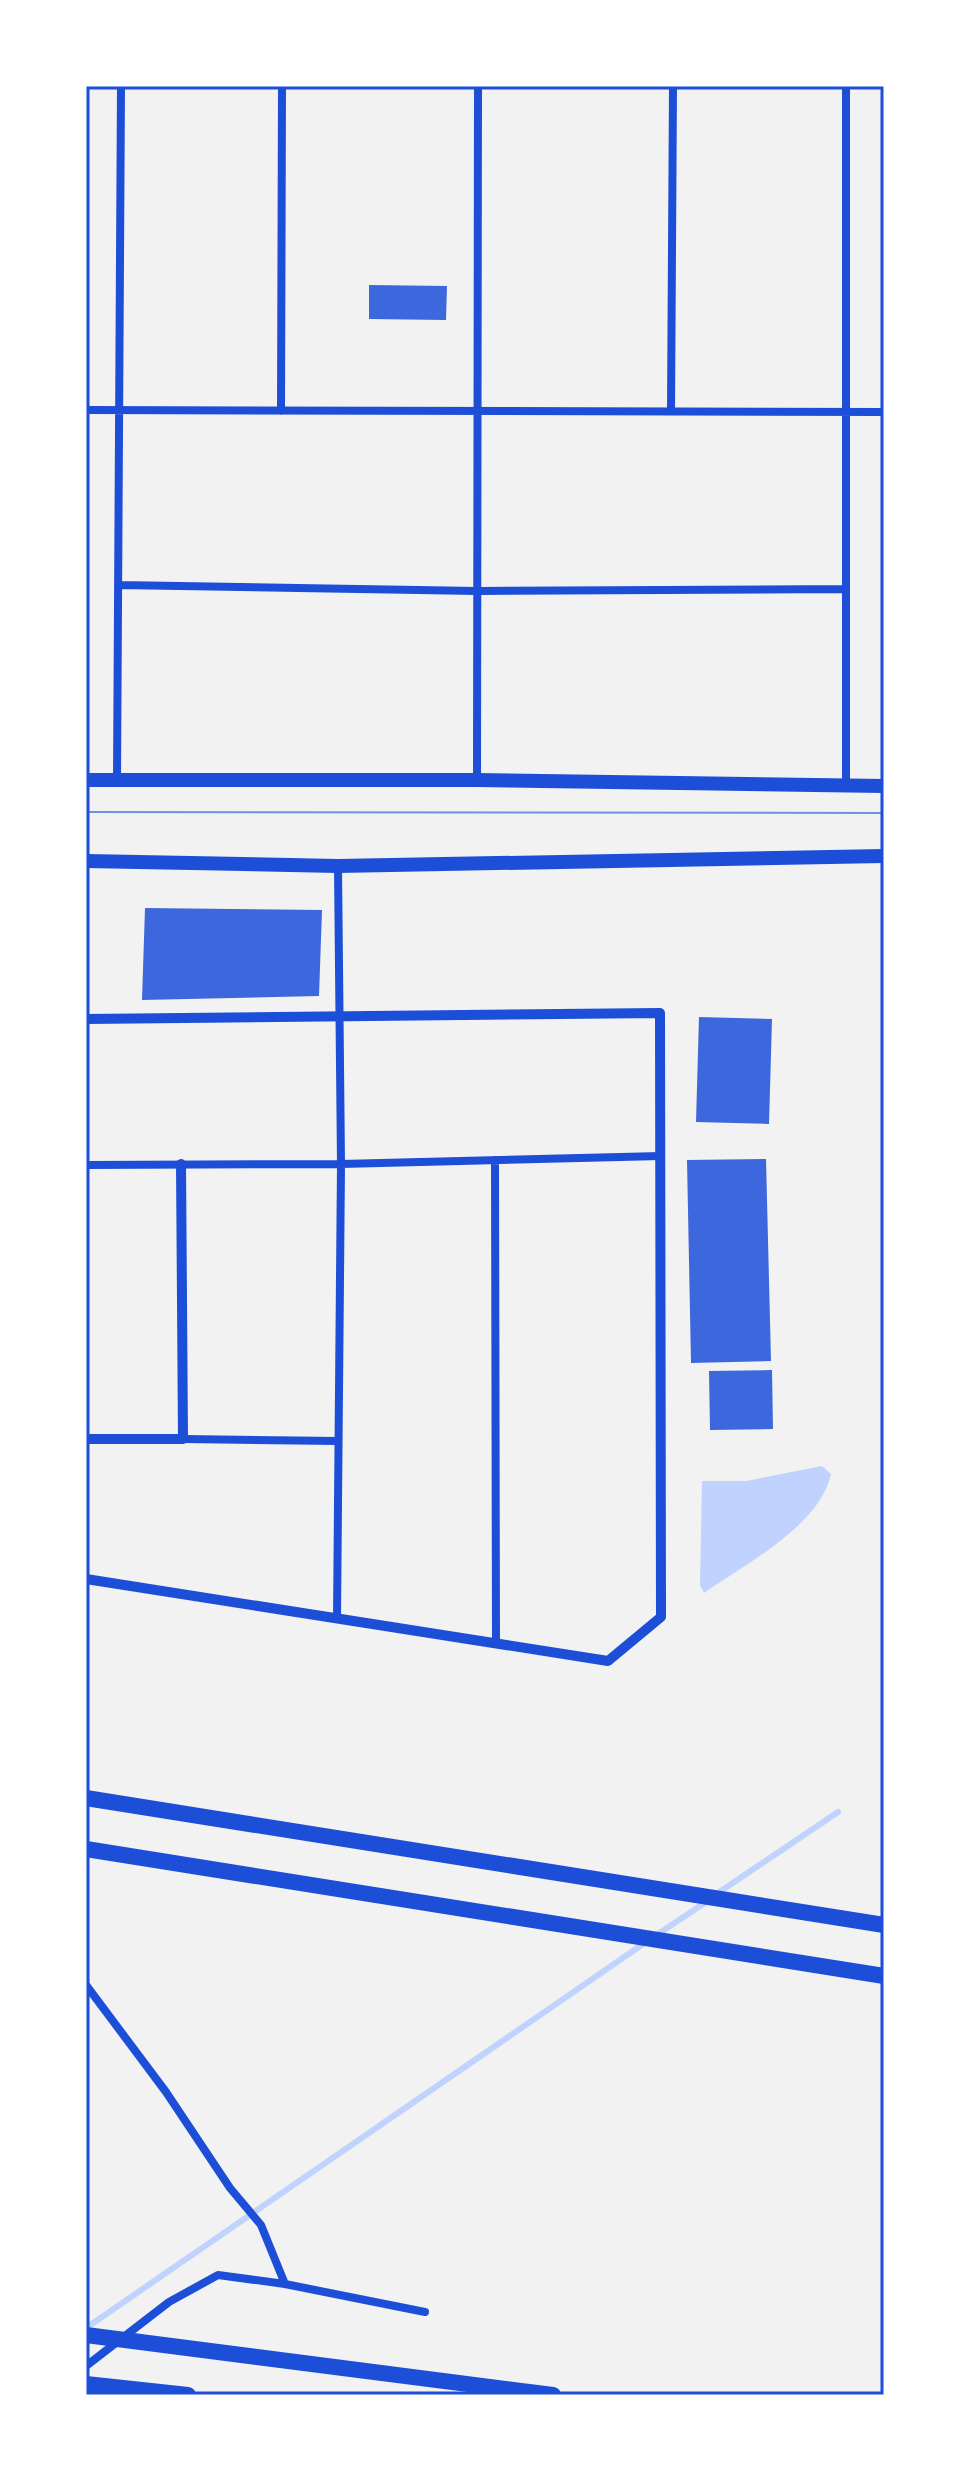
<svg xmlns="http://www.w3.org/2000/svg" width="970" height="2481" font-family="Quicksand,sans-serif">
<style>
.water{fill:#bfd3fe}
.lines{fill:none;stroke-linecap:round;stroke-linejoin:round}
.stream{stroke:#bfd3fe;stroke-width:6}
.building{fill:#3d67dc}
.minor{stroke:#1d4ed8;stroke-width:8}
.tertiary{stroke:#1d4ed8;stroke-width:10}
.primary{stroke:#1d4ed8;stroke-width:14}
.motorway{stroke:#1d4ed8;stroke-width:16}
.tram{stroke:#7290e2;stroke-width:2}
.neatline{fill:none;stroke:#1d4ed8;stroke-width:3}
</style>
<rect width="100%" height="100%" fill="#f2f2f2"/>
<path class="water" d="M 822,1466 L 831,1474 C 820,1526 745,1564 704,1593 L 700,1585 L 702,1481 L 746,1481 Z"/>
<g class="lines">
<path class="stream" d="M 715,1895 L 838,1812
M 655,1936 L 706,1902
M 86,2328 L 646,1942"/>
</g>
<path class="building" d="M 369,285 L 447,286 L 446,320 L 369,319 Z
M 145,908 L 322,910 L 319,996 L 142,1000 Z
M 699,1017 L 772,1019 L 769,1124 L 696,1122 Z
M 766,1159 L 771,1361 L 691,1363 L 687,1160 Z
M 772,1370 L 773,1429 L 710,1430 L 709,1371 Z"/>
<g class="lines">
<path class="minor" d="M 846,86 L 846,786
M 86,410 L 884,412
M 281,411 L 282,86
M 671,411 L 673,86
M 118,585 L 477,591 L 846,589
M 117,779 L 121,86
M 477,780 L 478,86
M 495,1160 L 496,1643
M 86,1165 L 341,1164 L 338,866
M 183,1439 L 338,1441
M 337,1618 L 341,1164 L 661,1156
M 86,1985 L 166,2092 L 230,2188 L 261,2225 L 285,2284
M 86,2366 L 169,2302 L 218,2275 L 285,2284 L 425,2312"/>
<path class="tertiary" d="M 86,1019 L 660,1013 L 661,1617 L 608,1661 L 86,1579
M 86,1439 L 183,1439 L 181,1164"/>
<path class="primary" d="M 86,780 L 477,780 L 884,786
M 86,861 L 338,866 L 884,856"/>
<path class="motorway" d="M 86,1798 L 884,1925
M 86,1849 L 884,1976
M 86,2335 L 553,2395
M 86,2384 L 188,2395"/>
<path class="tram" d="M 86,812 L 884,813"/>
</g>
<rect width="970" height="2481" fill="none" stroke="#ffffff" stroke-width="176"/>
<rect x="88" y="88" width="794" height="2305" class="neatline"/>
</svg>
